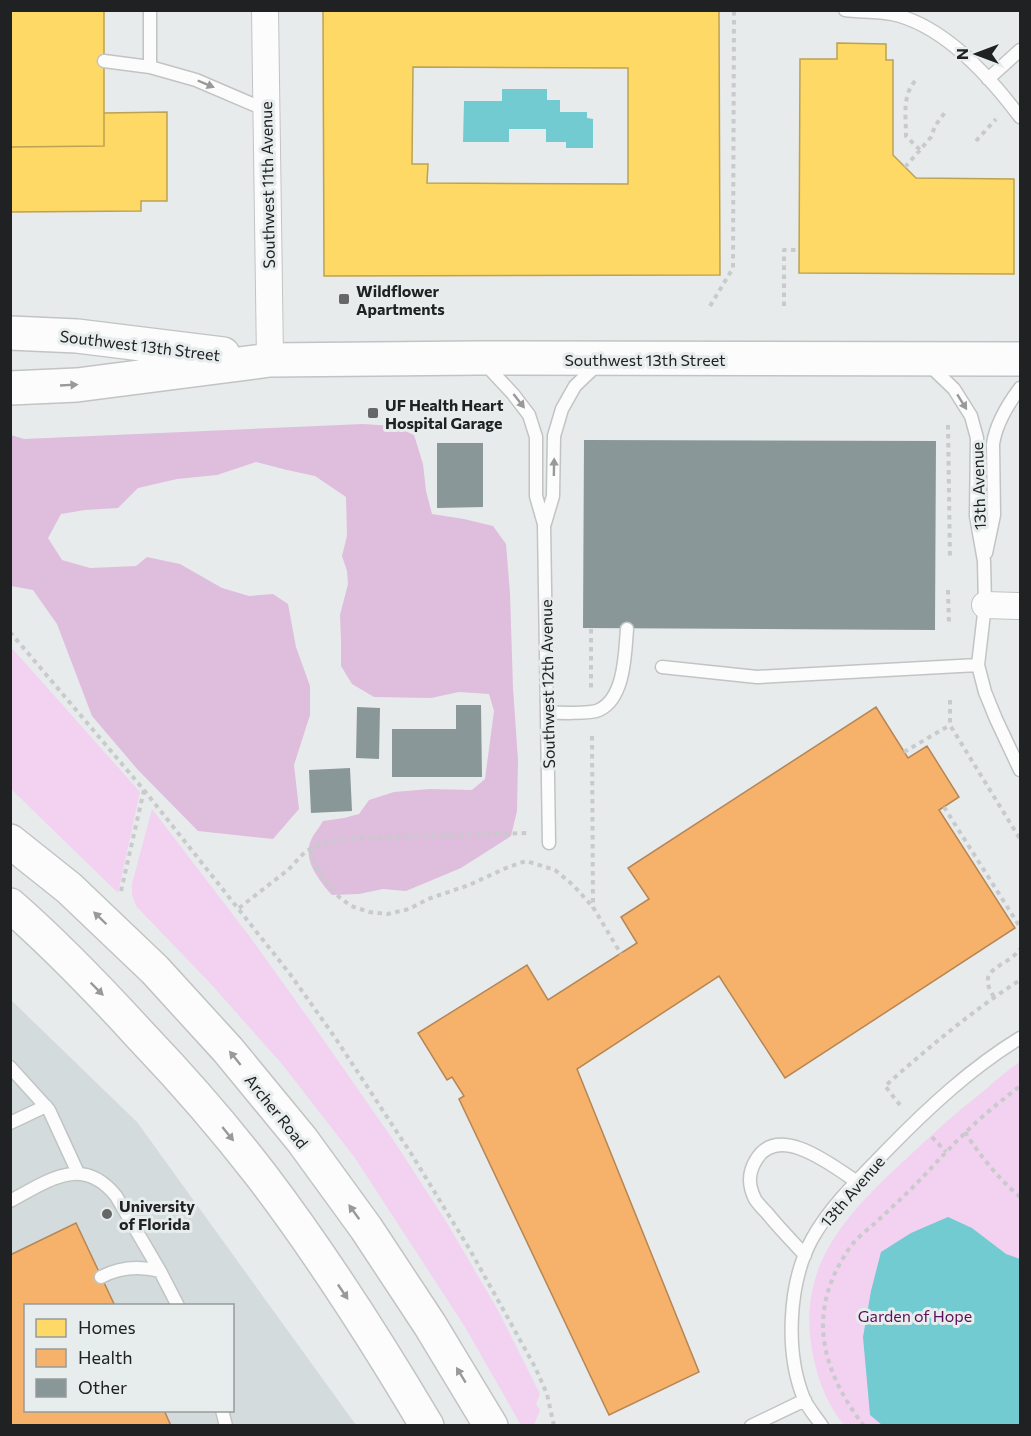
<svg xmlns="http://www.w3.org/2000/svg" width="1031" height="1436" font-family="Commissioner,sans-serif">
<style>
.built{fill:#d4dbdc;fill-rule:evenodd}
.green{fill:#f3d1f1}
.forest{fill:#dfbddd}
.water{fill:#71cbd0}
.homes{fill:#ffd966;stroke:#bca252;stroke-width:1.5;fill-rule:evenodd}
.health{fill:#f6b26b;stroke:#b68655;stroke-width:1.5}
.building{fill:#899798}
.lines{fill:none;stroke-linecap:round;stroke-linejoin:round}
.service-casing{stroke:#c2c4c4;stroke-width:15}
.minor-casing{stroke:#c2c4c4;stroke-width:28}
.primary-casing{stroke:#c2c4c4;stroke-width:36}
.path{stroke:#c9cacb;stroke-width:4;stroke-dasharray:4.5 4.5;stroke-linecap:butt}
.service{stroke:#fcfcfc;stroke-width:12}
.minor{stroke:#fcfcfc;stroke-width:26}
.primary{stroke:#fcfcfc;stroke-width:33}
.oneway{fill:#99999a}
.poi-dot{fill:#666868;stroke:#e7ecec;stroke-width:2}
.labels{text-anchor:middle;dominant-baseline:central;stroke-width:6;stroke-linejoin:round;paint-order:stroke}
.street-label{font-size:16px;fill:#202122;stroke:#e7ecec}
.poi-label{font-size:16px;font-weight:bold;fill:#202122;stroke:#e7ecec;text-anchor:start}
.park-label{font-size:16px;fill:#5c0f59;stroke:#e7ecec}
</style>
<rect width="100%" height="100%" fill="#e8ebeb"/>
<path class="built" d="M 10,999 L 137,1122 L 356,1425 L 11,1425 ZM 26,1306 L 232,1306 L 232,1410 L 26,1410 Z"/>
<path class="green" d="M 10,646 L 140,792 L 118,893 L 11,789 Z
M 152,809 L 250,937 L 311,1022 L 394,1141 L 447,1223 L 499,1312 L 540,1394 L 536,1404 L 540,1410 L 534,1425 L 521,1425 L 465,1327 L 355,1158 L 282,1064 L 210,983 L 136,906 L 132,894 L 132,884 Z
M 1020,1062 L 1020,1425 L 845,1426 C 829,1408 819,1383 814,1360 C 791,1259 856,1206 922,1144 C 942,1125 963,1107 985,1090 C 996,1080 1008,1070 1020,1062 Z"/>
<path class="forest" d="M 363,424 L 394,426 L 414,435 L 423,464 L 426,491 L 432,514 L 464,519 L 493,526 L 506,544 L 510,593 L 513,688 L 518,760 L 517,811 L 511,836 L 461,868 L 406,891 L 383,889 L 359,894 L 332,895 C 319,880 301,859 312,838 C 315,832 320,827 323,821 L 344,818 L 359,814 L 369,800 L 394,792 L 430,789 L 472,790 L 485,779 L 494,711 L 489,694 L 459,692 L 431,698 L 374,697 L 352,684 L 341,666 L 341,641 L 340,615 L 348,584 L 347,571 L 342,556 L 347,536 L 346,497 L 315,476 L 287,470 L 256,462 L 217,475 L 177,479 L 138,488 L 118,508 L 85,510 L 61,514 L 48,538 L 62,560 L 90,568 L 136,566 L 147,557 L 180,564 L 222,588 L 249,596 L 273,594 L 288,604 L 296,647 L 310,686 L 310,715 L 294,765 L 299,809 L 273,839 L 198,831 L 138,770 L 92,716 L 57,624 L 33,590 L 11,586 L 11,435 L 24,439 Z"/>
<path class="water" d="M 502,89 L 547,89 L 547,100 L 560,100 L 560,112 L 587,112 L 587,118 L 593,119 L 593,148 L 566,148 L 566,142 L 546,142 L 546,129 L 509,129 L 509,142 L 463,142 L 464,101 L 502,101 Z
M 948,1217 L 972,1228 L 1006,1254 L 1020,1259 L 1020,1425 L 882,1425 L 870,1415 L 863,1337 L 871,1291 L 881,1252 L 911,1233 Z"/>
<path class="homes" d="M 10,10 L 104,10 L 104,146 L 10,147 Z
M 323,10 L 719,10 L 720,275 L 324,276 ZM 413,67 L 628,68 L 628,184 L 427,183 L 428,164 L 412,164 Z
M 837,43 L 886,44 L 886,60 L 893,60 L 893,155 L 916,178 L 1014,179 L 1014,274 L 799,273 L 800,59 L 837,59 Z
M 167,112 L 167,201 L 141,201 L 141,211 L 10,212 L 10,147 L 104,146 L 104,113 Z"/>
<path class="health" d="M 876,707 L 908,758 L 927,746 L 959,797 L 939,810 L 1015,928 L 785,1078 L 719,976 L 577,1069 L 699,1372 L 609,1415 L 459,1099 L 464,1096 L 452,1077 L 447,1080 L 418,1033 L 527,965 L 548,1000 L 637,943 L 621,917 L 649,899 L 628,868 Z
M 76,1223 L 115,1306 L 26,1306 L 26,1410 L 164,1410 L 171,1426 L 10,1426 L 10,1255 Z"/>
<path class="building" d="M 584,440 L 936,441 L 935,630 L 583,628 Z
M 437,443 L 483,443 L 483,507 L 437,508 Z
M 456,705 L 481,705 L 482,777 L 392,777 L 392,729 L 456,729 Z
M 357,707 L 380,708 L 379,759 L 356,758 Z
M 350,768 L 352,811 L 311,813 L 309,770 Z"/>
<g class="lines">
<g class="service-casing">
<path id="service" d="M 150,10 L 150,67
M 845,10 C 860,12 877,11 892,14 C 943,25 990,77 1020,117
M 104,61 L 150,67 L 196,80 L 266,110
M 988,79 L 1020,50
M 484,363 L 513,394 L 529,415 L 536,437 L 536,496 L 544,524 L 549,843
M 928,364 L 954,389 L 971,416 L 977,438 L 976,516 L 984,561 L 985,605 L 978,665 L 985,692 L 996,719 L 1020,770
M 545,523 L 553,496 L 554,436 L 562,409 L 575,386 L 598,364
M 986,553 L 994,515 L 993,444 C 996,423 1008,404 1020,388
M 662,667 L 757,677 L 978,665
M 548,712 C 558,713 590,714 599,710 C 625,698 625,653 627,629
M 10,1067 L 49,1110 L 78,1173
M 10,1123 L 46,1106
M 10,1201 C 48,1181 82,1154 116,1196 L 160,1271 L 178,1306
M 805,1255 C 792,1241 779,1228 767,1213 C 763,1209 758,1204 755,1199 C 748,1185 748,1173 756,1160 C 778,1122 833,1166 857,1182
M 101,1277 C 120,1267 140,1266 160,1271
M 222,1410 L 226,1426
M 751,1426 L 805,1400
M 822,1426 C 816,1417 808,1408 804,1399 C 785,1353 788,1283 812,1239 C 831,1205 861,1177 888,1149 C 928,1108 971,1068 1020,1038"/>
</g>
<g class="minor-casing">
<path id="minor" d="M 265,10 L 270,360
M 985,605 L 1020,606"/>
</g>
<g class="primary-casing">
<path id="primary" d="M 10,333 L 77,336 L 223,354
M 10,388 L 77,385 L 270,360 L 479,358 L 1020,359
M 10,841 L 69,888 L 155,970 L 228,1050 L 302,1140 L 366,1228 L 430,1325 L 491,1426
M 10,905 C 57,946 100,991 142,1037 C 184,1081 224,1127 261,1175 C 322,1255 376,1340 427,1426"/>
</g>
<path class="path" d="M 915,81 C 902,96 906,116 906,136 L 920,150 L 931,137 L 935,126 L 946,111
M 976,141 L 996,119
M 905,167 L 920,150
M 710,306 L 733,268 L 734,10
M 784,306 L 784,250 L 799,250
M 948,425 L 950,560
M 948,590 L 949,624
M 591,629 L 591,688
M 10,632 L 144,790 L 290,974 L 334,1036 L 412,1155 L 470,1250 L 509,1320 L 535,1367 L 547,1394 L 554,1426
M 950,700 L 950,725 L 1020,839
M 592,736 L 593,907 L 621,954
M 904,752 L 950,725
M 944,807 L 1020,927
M 311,849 L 313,858 L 319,872 L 339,897 L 351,906 L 369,912 L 388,914 L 409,909 L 428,899 L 469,885 L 506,868 L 526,861 L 555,870 L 573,885 L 593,907
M 121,891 L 144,790
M 239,908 L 288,870 L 306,851 L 324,843 L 359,838 L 527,833
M 994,997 C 974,967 1007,968 1020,949
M 900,1105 L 885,1086 C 928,1048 972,1011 1020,980
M 965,1132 C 980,1156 999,1179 1020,1197
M 932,1137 L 946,1152
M 864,1426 C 819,1367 806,1309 851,1246 C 857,1238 867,1230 874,1224 C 888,1211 901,1199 914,1186 C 931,1169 947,1150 965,1133 C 982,1116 1001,1101 1020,1086"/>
<use href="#service" class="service"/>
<use href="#minor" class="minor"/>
<use href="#primary" class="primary"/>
</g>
<defs><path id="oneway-solid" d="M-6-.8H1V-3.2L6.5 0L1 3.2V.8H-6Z" transform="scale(1.5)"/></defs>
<g class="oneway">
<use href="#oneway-solid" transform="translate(206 84) rotate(23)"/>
<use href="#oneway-solid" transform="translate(69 385) rotate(-3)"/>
<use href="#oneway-solid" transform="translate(519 401) rotate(52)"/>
<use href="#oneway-solid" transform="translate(962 402) rotate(58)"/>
<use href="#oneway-solid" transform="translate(554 467) rotate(-89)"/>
<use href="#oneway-solid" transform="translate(100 918) rotate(-136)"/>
<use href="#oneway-solid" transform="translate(97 989) rotate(45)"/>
<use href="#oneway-solid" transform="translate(235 1058) rotate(-129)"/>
<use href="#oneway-solid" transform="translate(228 1134) rotate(51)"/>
<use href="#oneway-solid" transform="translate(354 1212) rotate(-126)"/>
<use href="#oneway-solid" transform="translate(343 1292) rotate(56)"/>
<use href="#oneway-solid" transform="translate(461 1375) rotate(-121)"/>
</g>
<g class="poi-dot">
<rect x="338" y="293" width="12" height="12" rx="3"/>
<rect x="367" y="407" width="12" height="12" rx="3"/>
<circle cx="107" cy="1214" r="6"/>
</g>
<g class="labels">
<g class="street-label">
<text transform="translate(267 185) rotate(-91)">Southwest 11th Avenue</text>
<text transform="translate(140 345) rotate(7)">Southwest 13th Street</text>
<text x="645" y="359">Southwest 13th Street</text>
<text transform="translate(978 486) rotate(-92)">13th Avenue</text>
<text transform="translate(547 684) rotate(-91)">Southwest 12th Avenue</text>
<text transform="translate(277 1111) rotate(51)">Archer Road</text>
<text transform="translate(852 1191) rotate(-49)">13th Avenue</text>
</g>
<g class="poi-label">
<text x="356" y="290">Wildflower<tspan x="356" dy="18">Apartments</tspan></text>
<text x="385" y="404">UF Health Heart<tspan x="385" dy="18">Hospital Garage</tspan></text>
<text x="119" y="1205">University<tspan x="119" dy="18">of Florida</tspan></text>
</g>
<g class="park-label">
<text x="915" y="1315">Garden of Hope</text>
</g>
</g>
<rect width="1031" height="1436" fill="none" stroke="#202122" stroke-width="24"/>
<rect x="24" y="1304" width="210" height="108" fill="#e7ecec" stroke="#979b9b" stroke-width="1.5"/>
<rect x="36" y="1319" width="30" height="18" fill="#ffd966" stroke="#979b9b" stroke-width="1.5"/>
<text x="78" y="1334" font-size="18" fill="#202122">Homes</text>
<rect x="36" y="1349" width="30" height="18" fill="#f6b26b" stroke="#979b9b" stroke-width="1.5"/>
<text x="78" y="1364" font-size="18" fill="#202122">Health</text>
<rect x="36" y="1379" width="30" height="18" fill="#899798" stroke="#979b9b" stroke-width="1.5"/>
<text x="78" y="1394" font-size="18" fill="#202122">Other</text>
<g transform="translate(977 54) rotate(270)" stroke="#e7ecec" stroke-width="4.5" paint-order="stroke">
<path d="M0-4.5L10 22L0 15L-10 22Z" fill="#202122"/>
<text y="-9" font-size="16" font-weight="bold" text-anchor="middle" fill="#202122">N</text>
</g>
</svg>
